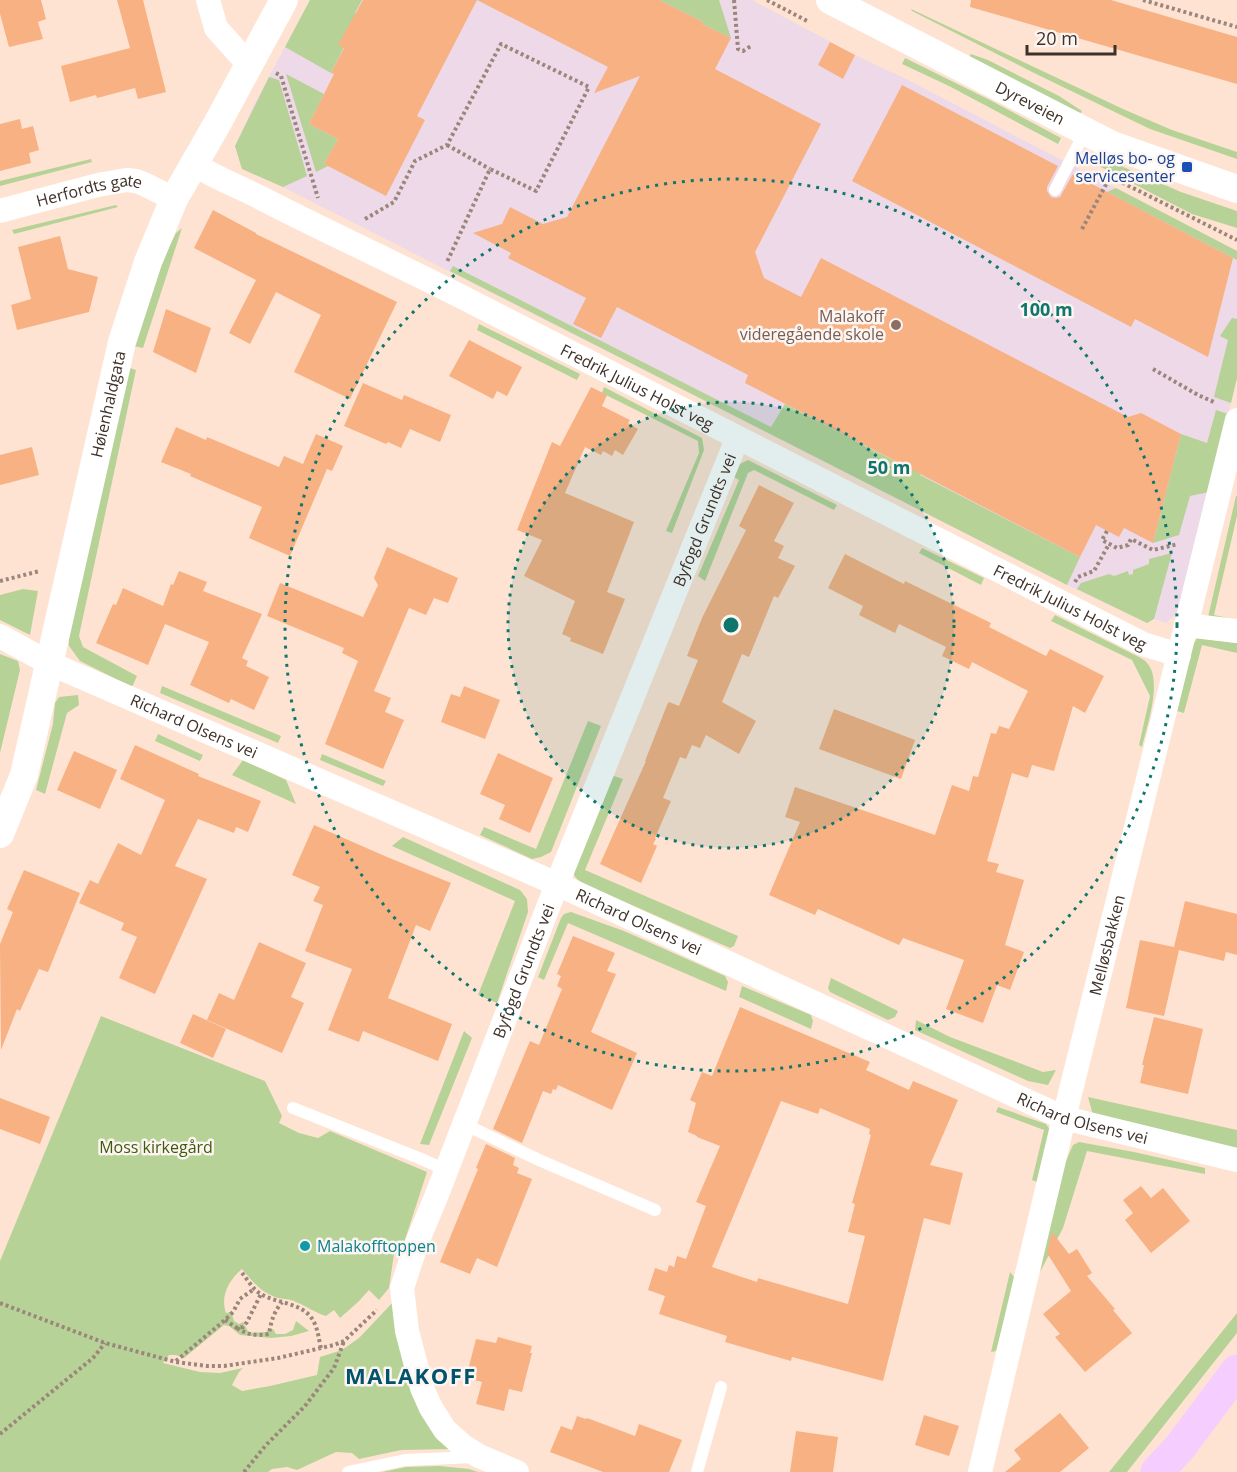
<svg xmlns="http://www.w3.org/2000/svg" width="1237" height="1472" font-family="'Open Sans',sans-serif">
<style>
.education{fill:#edd9e8}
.green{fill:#b7d297}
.building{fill:#f7b183;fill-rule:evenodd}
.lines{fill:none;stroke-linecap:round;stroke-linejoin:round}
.path{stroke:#9a867a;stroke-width:4;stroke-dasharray:3 3;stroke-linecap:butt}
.service{stroke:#fff;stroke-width:12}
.minor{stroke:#fff;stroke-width:24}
.tertiary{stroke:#fff;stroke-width:28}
.primary{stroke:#f6cdff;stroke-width:33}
.ring{fill:none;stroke:#0f766e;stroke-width:3;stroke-dasharray:3 6}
.transit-dot{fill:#1a4fb4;stroke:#fcf5f1;stroke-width:2}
.education-dot{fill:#8d6e63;stroke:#fcf5f1;stroke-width:2}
.culture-dot{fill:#0f9aa8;stroke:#fcf5f1;stroke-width:2}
.labels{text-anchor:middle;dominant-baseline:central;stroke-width:5;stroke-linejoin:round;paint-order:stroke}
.street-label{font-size:16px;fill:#3e3129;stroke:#fcf5f1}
.transit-label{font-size:16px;fill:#164399;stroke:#fcf5f1;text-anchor:end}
.education-label{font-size:16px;fill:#785e54;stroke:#fcf5f1;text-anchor:end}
.park-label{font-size:16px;fill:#3e5a0c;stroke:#fcf5f1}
.culture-label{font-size:16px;fill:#0d838f;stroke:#fcf5f1;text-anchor:start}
.district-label{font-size:22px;font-weight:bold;letter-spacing:1.5px;fill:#01526c;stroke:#fcf5f1}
.centre{fill:#0f766e;stroke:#fcf5f1;stroke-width:3}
.ring-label{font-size:18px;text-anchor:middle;font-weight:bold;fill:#0f766e;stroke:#fcf5f1;stroke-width:5;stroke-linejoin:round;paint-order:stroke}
</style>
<rect width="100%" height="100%" fill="#ffe3d2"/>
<path class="education" d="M 310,0 L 752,0 L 855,55 L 906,79 L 1237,251 L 1237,378 L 1178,612 L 1166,623 L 1154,619 L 1147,623 L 1067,585 L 283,187 L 242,169 L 235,146 L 253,107 Z"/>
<path class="green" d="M 310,0 L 362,0 L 355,13 L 360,15 L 331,73 L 285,47 Z
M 659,0 L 719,0 L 731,38 L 702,24 L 703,22 Z
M 911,9 L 1123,109 L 1172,130 L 1237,152 L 1237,159 L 1150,129 L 1036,74 L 912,11 Z
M 971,54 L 988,60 L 1059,96 L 1082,111 L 1078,117 L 968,59 Z
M 905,58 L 990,100 L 1061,138 L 1058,144 L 949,86 L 902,64 Z
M 286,74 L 324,94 L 309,124 L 338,139 L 324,164 L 328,166 L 316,172 Z
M 269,77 L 279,80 L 307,176 L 283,187 L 242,169 L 235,146 Z
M 91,159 L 92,162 L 0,186 L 0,181 Z
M 1101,161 L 1112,162 L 1181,192 L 1237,211 L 1237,228 L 1192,214 L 1099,166 Z
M 1116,188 L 1237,251 L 1237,260 L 1107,192 Z
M 116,205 L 118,207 L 14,234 L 12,230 Z
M 182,228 L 143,348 L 133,346 L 153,280 L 176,233 Z
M 453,266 L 771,427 L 785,404 L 908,468 L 923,469 L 920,475 L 1080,557 L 1067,585 L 450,271 Z
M 1232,318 L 1237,319 L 1237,378 L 1231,403 L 1214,397 L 1228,340 L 1220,336 Z
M 479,324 L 580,374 L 577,380 L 477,330 Z
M 127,367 L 136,370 L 79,636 L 83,647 L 137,676 L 132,687 L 80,661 L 69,646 L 68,633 Z
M 604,387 L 702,438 L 704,450 L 672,533 L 666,531 L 699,453 L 698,441 L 602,393 Z
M 1216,410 L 1228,414 L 1209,492 L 1190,496 L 1179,535 L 1153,543 L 1181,434 L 1207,443 Z
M 748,460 L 837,505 L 834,510 L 754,470 L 748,473 L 705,581 L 698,576 L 739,480 L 734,477 L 740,464 Z
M 1236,496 L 1237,496 L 1237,516 L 1214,615 L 1237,620 L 1208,617 Z
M 922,548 L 984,578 L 981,585 L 919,553 Z
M 1172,553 L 1154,619 L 1147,623 L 1077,589 L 1081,583 L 1109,574 L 1114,576 L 1128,571 L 1129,575 L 1133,574 L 1133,570 L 1149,564 L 1149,559 Z
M 23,589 L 38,591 L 30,635 L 0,620 L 0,595 Z
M 1055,615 L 1139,657 C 1142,659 1145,660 1147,663 C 1163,680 1147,726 1142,747 L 1139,745 L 1150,696 L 1132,660 L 1051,621 Z
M 1197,638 L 1237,643 L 1237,653 L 1202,645 L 1184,713 L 1177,711 L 1191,649 Z
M 0,654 L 18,661 L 20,670 L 0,753 Z
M 162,686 L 281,736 L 278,743 L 160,693 Z
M 78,695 L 79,705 L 67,713 L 45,794 L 36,790 L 53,724 L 55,703 L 59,697 Z
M 588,721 L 601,726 L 551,852 L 541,857 L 532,859 L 480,835 L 484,827 L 536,849 Z
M 158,734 L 203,755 L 200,761 L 155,741 Z
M 322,754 L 386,781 L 383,786 L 320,760 Z
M 243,760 L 286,780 L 296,804 L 232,775 Z
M 611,775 L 623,779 L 585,870 L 738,936 L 734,946 L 730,948 L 595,889 C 584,884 574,881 572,869 Z
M 403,837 L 520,890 L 527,899 L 528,912 L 497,1003 L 478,995 L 515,901 L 392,846 Z
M 571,912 L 624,931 L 725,976 L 728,982 L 726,991 L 568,923 L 544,980 L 538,977 L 561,918 L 564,914 Z
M 831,978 L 898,1011 L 895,1017 L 888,1020 L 830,992 L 828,988 Z
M 742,986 L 811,1015 L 813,1021 L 811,1029 L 739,997 Z
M 101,1016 L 265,1081 L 282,1116 L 279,1123 L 299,1133 L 318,1138 L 330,1131 L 427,1172 L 400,1255 L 394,1254 L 389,1288 L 379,1300 L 369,1290 L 358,1302 L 340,1318 L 334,1310 L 326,1316 C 315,1313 307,1306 296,1302 C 291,1299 284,1299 278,1298 C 260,1292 254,1283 242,1269 C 229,1280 220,1296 226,1313 L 231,1312 L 234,1321 L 239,1324 L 243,1322 L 249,1333 L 266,1332 L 273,1329 L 276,1334 L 285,1334 L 293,1330 L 296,1321 L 309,1331 L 291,1336 L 271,1338 L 240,1335 L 229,1326 L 224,1325 L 184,1358 L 176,1355 L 169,1355 L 163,1363 L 200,1372 L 220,1373 L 243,1368 L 239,1372 L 232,1385 L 242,1391 L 270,1386 L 317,1375 L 320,1357 L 342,1350 L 359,1338 L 395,1300 L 452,1449 L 401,1450 L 359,1459 L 352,1453 L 336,1452 L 297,1470 L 287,1467 L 272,1469 L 268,1472 L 0,1472 L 0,1261 Z
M 916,1020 L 950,1037 L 1043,1072 L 1056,1070 L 1048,1085 L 1028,1081 L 915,1030 Z
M 464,1031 L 472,1038 L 429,1145 L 420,1144 Z
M 1088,1097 L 1237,1130 L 1237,1150 L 1093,1115 Z
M 998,1107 L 1046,1124 L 1050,1130 L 1037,1182 L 1032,1180 L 1044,1130 L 996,1112 Z
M 1079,1142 L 1134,1152 L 1205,1168 L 1205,1174 L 1087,1151 L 1063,1228 L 1040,1272 L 1051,1218 L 1065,1163 L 1073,1145 Z
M 1010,1272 L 1015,1278 L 996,1351 L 991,1352 Z
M 1237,1313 L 1237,1333 L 1127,1472 L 1109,1472 Z
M 440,1466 L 469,1469 L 478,1472 L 382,1472 L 406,1467 Z"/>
<path class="building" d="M 0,0 L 41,0 L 46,19 L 38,22 L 43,39 L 9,47 L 0,14 Z
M 117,0 L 143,0 L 166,92 L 138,99 L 135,88 L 97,98 L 96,95 L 70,102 L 61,66 L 130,48 Z
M 363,0 L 659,0 L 703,22 L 702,24 L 731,38 L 715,69 L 821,124 L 755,252 L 764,278 L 801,297 L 821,258 L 1128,417 L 1141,413 L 1181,434 L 1153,543 L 1124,528 L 1119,537 L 1096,525 L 1080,557 L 745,383 L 748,375 L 617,307 L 601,338 L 573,324 L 586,298 L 508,258 L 511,253 L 473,233 L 502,224 L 510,207 L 543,224 L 567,217 L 640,76 L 594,93 L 608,67 L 477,0 L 417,116 L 425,120 L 386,196 L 324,164 L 338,139 L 309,124 L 334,74 L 331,73 L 344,48 L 338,45 Z
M 971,0 L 1111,0 L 1237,37 L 1237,84 L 970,7 Z
M 830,42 L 855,55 L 843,79 L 818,65 Z
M 902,85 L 1058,166 L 1047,187 L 1047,191 L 1051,197 L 1055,198 L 1060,197 L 1073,174 L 1233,258 L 1208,357 L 1135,319 L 1131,327 L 852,181 Z
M 20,119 L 22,129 L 33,126 L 39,150 L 29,153 L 31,163 L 0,171 L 0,124 Z
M 213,210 L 256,233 L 256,234 L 397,302 L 350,399 L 294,372 L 321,315 L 276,292 L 250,344 L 229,333 L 256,280 L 194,248 Z
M 60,236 L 68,269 L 98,277 L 89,312 L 17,330 L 11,305 L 31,299 L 18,247 Z
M 166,309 L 211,328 L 196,373 L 153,352 Z
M 469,340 L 522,367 L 507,396 L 497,391 L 493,399 L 449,376 Z
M 363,383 L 402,400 L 404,395 L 451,415 L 440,442 L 410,429 L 401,448 L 388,442 L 386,444 L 344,426 Z
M 591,387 L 607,395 L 602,406 L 630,420 L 628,423 L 638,429 L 623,455 L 615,450 L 612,456 L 603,451 L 601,455 L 585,447 L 565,493 L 634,522 L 607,592 L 625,599 L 603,654 L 570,641 L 571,638 L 562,634 L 575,601 L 524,576 L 542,540 L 517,530 L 552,442 L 560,446 Z
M 176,427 L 206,440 L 207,437 L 279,467 L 284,456 L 303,464 L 316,434 L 343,446 L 332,471 L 327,469 L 290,556 L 249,538 L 262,507 L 190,476 L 191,474 L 161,462 Z
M 32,447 L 39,475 L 0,485 L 0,455 Z
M 759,485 L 794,503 L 774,541 L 784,546 L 778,558 L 795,566 L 778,598 L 774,596 L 749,657 L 742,654 L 722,702 L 756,721 L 739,754 L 706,735 L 700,748 L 692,745 L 686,759 L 680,757 L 663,798 L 671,801 L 655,838 L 656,839 L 653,844 L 657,846 L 641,883 L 600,864 L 646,761 L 645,761 L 667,705 L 669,702 L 679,706 L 698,660 L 687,656 L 702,618 L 746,530 L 739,526 Z
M 387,547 L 458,578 L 448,603 L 434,598 L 426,615 L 409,608 L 374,691 L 391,698 L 385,712 L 404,720 L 383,769 L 325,744 L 358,661 L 342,653 L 344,648 L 267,616 L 280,583 L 363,617 L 378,585 L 374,578 Z
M 845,554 L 904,584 L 905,581 L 991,623 L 989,627 L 1046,656 L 1050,649 L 1104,676 L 1085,713 L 1073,706 L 1054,771 L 1032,765 L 1028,778 L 1012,773 L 987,861 L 999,864 L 996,872 L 1024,880 L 1005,945 L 1024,952 L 1010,990 L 997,985 L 983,1023 L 946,1009 L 964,960 L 903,938 L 899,945 L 818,909 L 815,915 L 769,895 L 800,822 L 785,817 L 795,787 L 935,835 L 952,785 L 969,791 L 973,776 L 978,777 L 991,733 L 996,734 L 999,726 L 1009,729 L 1028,691 L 972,662 L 969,669 L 942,656 L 946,647 L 899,624 L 895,633 L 859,615 L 863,606 L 828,588 Z
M 179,571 L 207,582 L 203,591 L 262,614 L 242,658 L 248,661 L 246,666 L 269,677 L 254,710 L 231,699 L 229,703 L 190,685 L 209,642 L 165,624 L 148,665 L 96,643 L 113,604 L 116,605 L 123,588 L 163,606 L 171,584 L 173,585 Z
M 464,686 L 500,700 L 485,739 L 441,722 L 451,694 L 460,697 Z
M 834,709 L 915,740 L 901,779 L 819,749 Z
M 135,745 L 199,774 L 198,776 L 261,801 L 248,832 L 236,827 L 234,833 L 198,819 L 175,866 L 207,879 L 155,994 L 119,978 L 137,937 L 121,930 L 124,923 L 79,903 L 90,880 L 98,884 L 118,843 L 141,855 L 165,800 L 120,779 Z
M 74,751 L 117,770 L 100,809 L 57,790 Z
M 498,753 L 553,778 L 530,833 L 499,819 L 505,805 L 480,794 Z
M 314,825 L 387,857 L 451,883 L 430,931 L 416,925 L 388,998 L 452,1024 L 438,1061 L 363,1031 L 359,1042 L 328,1030 L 352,969 L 305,951 L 323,905 L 313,901 L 320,887 L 292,875 Z
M 24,870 L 80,893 L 48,972 L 39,969 L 20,1011 L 17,1009 L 1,1050 L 0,944 L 13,912 L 7,909 Z
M 1185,901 L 1237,914 L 1237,955 L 1226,952 L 1224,961 L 1179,950 L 1164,1016 L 1126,1008 L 1140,940 L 1174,947 Z
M 573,936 L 615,953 L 607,971 L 616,974 L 591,1032 L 637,1053 L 612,1110 L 558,1085 L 556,1090 L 553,1089 L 551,1094 L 543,1091 L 522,1143 L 493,1129 L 530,1041 L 539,1045 L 562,989 L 557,986 L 561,976 L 557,974 Z
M 259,942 L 306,963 L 291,997 L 304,1003 L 282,1053 L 207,1020 L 219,993 L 234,1000 Z
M 740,1007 L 870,1062 L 866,1070 L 909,1090 L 913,1081 L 958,1100 L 930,1165 L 963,1173 L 950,1225 L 924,1218 L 883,1381 L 792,1357 L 791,1361 L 725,1342 L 727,1336 L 659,1314 L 665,1296 L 648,1290 L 655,1268 L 667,1272 L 669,1265 L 674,1267 L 677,1256 L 686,1259 L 706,1206 L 696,1202 L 720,1146 L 697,1137 L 697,1136 L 688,1132 L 696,1103 L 690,1100 L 702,1072 L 712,1076 ZM 781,1101 L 818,1114 L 820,1108 L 870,1129 L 869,1134 L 871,1135 L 852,1203 L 855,1204 L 848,1232 L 865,1236 L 848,1304 L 758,1278 L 757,1282 L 712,1267 Z
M 193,1014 L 226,1029 L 213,1058 L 180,1043 Z
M 1154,1017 L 1203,1029 L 1188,1094 L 1140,1083 L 1144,1065 L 1142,1065 Z
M 0,1098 L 50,1117 L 40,1144 L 0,1129 Z
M 486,1144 L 515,1158 L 513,1165 L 519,1168 L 517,1173 L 532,1179 L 497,1267 L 477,1258 L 470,1274 L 440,1262 L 478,1169 L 476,1168 Z
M 1141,1186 L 1151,1198 L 1163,1188 L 1190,1221 L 1151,1253 L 1125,1220 L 1133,1213 L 1123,1200 Z
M 1052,1232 L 1069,1254 L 1077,1249 L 1092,1273 L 1087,1276 L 1115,1309 L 1113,1310 L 1132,1333 L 1085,1372 L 1055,1337 L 1060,1334 L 1043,1314 L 1071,1291 L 1047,1253 Z
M 498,1337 L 532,1346 L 530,1353 L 532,1353 L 522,1392 L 509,1389 L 504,1411 L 476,1404 L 482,1382 L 466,1378 L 476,1339 L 496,1343 Z
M 1060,1413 L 1089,1448 L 1060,1472 L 1005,1472 L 1021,1459 L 1014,1450 Z
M 924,1415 L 959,1426 L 949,1456 L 915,1445 Z
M 577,1416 L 586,1419 L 587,1418 L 635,1436 L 639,1424 L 682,1440 L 669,1472 L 603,1472 L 550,1452 L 561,1426 L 572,1430 Z
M 796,1431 L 838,1437 L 833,1472 L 790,1472 Z"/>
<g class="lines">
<path class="path" d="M 734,0 L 738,49 L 743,51 L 751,46
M 767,0 L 809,22
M 1143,0 L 1237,27
M 276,73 L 281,76 L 318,198
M 447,145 L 490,169
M 1117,180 L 1237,240
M 365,219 L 394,202 L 415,161 L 447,145 L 501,44 L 589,87 L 536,191 L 490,169 L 447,262
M 1082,229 L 1110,177
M 1153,369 L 1198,395 L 1216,403
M 1107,531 L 1102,540 L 1117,548 L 1128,545 L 1131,539 L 1153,550 L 1178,544
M 0,581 L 40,571
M 1075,582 L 1078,577 L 1094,571 L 1109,544
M 242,1273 C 248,1280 253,1290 261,1294 C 277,1304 304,1302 314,1322 C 318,1330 319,1340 321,1349
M 0,1303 L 105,1343 L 176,1362 L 207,1366 L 224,1366 L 278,1358 L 334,1345 L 344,1341 L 377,1310
M 225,1320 L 237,1328 L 243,1327 L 247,1322 L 261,1294
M 237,1328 C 248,1335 256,1336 269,1334 C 271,1321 274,1312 282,1302
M 176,1361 L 225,1320 L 233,1312 L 240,1299 L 254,1289
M 0,1434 L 93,1358 L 105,1343
M 244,1472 L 266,1445 L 305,1406 L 334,1368 L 344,1341"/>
<path class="service" d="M 1055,190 L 1085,132
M 293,1108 L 419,1158 L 446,1170
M 464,1124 L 539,1160 L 655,1210
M 348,1472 L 405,1460 L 474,1457
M 697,1472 L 721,1387"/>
<g class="minor">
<path d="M 208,0 L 216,28 L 249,65"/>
<path id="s1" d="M 194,164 C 215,178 238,186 261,198 C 327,232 395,263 462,297 C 689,414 916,529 1143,644 L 1179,655"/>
<path id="s2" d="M 0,211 L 98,185 L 126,180 L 136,181 L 144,184 L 174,199"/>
<path d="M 1186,625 L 1237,631"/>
<path id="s3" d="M 0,636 L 49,663 L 557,884 L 1064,1118 L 1237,1160"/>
<path id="s4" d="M 517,1472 L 479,1456 L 463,1446 L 445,1430 L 431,1408 L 422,1388 L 407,1331 L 402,1288 L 416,1245 L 436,1197 L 557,884 L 737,439"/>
<path id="s5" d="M 980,1472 L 1064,1118 L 1237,420"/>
</g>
<g class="tertiary">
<path id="s6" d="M 830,0 L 1112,145 L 1237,189"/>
<path id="s7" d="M 0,834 L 24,775 L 122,342 L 148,262 L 174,199 L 217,124 L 284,0"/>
</g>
<path class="primary" d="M 1157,1472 L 1180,1447 L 1237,1371"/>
</g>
<circle cx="731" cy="625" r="223" fill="#0f766e" fill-opacity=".12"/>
<g class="ring">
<circle cx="731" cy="625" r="223"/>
<circle cx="731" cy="625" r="446"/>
</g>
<rect class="transit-dot" x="1181" y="161" width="12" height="12" rx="3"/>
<circle class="education-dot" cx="896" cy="325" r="6"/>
<circle class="culture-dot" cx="305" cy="1246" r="6"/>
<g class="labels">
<g class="street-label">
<text stroke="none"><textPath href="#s6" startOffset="225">Dyreveien</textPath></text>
<text stroke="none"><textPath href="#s2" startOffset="92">Herfordts gate</textPath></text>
<text stroke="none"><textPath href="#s1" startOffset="496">Fredrik Julius Holst veg</textPath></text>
<text stroke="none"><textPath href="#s7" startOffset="444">Høienhaldgata</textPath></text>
<text stroke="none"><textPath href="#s4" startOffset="1060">Byfogd Grundts vei</textPath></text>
<text stroke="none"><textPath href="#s1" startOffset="982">Fredrik Julius Holst veg</textPath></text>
<text stroke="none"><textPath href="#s3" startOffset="214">Richard Olsens vei</textPath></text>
<text stroke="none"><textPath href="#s3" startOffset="700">Richard Olsens vei</textPath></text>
<text stroke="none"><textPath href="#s5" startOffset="542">Melløsbakken</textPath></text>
<text stroke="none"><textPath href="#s4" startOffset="574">Byfogd Grundts vei</textPath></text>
<text stroke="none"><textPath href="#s3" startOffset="1186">Richard Olsens vei</textPath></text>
</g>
<g class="transit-label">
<text x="1175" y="158">Melløs bo- og<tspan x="1175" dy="18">servicesenter</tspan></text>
</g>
<g class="education-label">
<text x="884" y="316">Malakoff<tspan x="884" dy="18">videregående skole</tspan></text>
</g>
<g class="park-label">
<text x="156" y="1147">Moss kirkegård</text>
</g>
<g class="culture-label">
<text x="317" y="1246">Malakofftoppen</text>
</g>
<g class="district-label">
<text x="411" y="1375">MALAKOFF</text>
</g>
</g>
<circle cx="731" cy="625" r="9" class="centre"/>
<g class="ring-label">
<text x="1046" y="316">100 m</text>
<text x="889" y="474">50 m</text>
</g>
<path d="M1027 45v9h88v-9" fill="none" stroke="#3e3129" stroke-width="3"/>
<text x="1036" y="45" font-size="18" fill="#3e3129" stroke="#fcf5f1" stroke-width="4.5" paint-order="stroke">20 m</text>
</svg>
